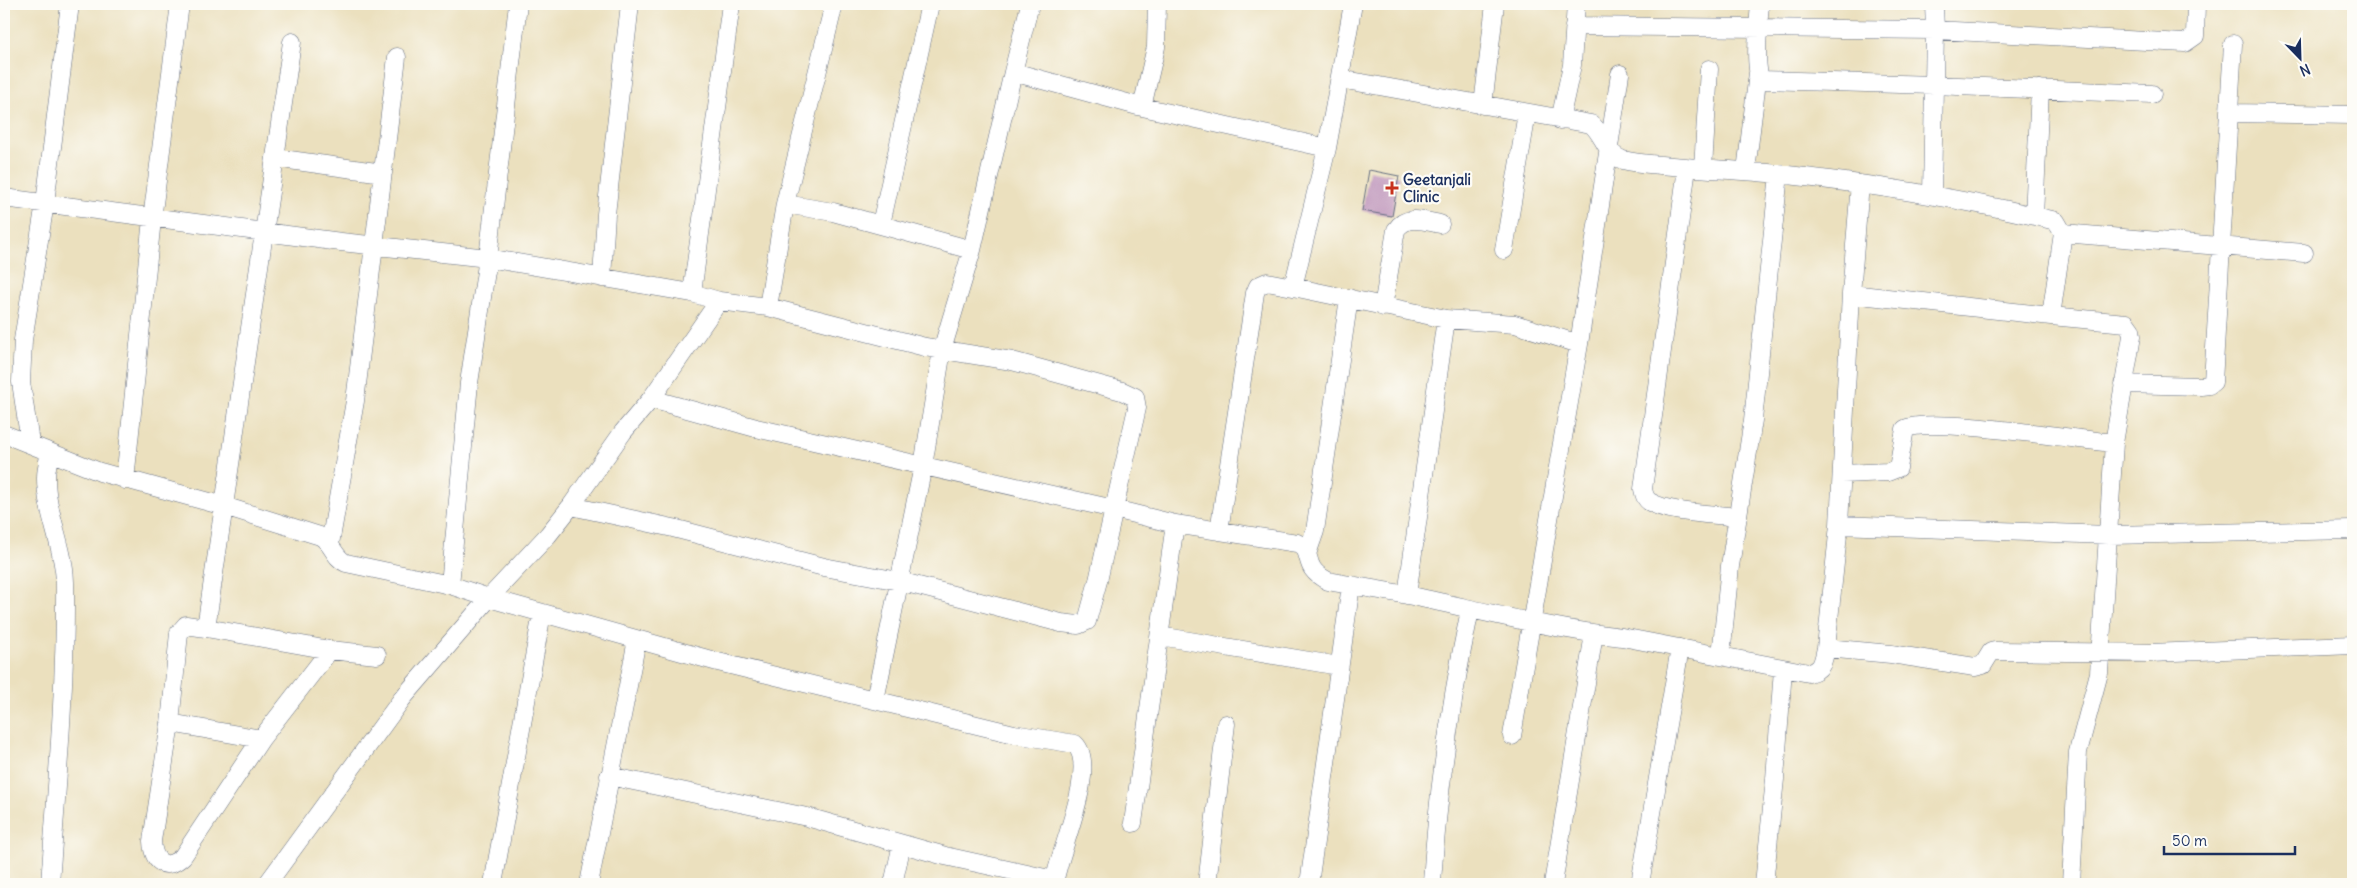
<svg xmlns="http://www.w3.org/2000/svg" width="2357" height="888" font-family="Delius,sans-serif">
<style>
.building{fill:#c097bc}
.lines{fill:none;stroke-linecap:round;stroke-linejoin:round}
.street-casing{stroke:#646d80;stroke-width:19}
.street{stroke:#fff;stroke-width:18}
.poi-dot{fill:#c8321e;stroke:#fdfcf7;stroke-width:2}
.labels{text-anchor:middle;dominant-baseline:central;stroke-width:4.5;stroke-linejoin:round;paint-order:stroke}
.poi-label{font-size:15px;font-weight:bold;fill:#1b2f5e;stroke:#fdfcf7;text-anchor:start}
</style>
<rect width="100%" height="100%" fill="#fdfcf7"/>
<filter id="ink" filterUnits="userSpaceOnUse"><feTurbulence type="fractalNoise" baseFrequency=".02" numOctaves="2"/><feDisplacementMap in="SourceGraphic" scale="10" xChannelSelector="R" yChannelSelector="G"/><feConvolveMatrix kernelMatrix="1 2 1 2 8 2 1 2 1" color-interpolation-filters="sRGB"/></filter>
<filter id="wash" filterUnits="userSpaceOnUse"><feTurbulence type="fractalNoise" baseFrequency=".0096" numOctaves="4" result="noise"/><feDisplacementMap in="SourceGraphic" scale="20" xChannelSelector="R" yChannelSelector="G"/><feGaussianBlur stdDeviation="1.12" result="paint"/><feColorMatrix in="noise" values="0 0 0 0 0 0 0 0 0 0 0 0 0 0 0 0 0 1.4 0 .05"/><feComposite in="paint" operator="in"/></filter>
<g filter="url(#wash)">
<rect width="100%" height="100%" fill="#ebe0be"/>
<g id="blocks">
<path class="building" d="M 1369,170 L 1399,176 L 1392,216 L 1362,211 Z"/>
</g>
</g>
<g filter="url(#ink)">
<use href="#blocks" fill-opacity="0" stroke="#646d80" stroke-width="1"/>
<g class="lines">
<g class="street-casing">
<path id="street" d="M 1030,4 L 1013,72 L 1138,106 L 1327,148
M 1353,4 L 1327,148 L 1293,287 L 1446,319 L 1407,595
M 1934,4 L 1935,30 L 2185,43 L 2195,36 L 2196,4
M 1574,26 L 1935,30 L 1934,85 L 1762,80 C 1753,73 1759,17 1760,4
M 292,42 L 206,628 L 186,625 L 179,633 L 170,723 L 152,841 C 153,861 165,873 183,856 L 261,739 L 330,650
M 1340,79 L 1591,124 C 1604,134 1605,154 1623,160 C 1635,163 1649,164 1661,165 C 1700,169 1740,170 1779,174 C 1872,184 1965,199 2056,221 L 2063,233 L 2051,316 L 2126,323 L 2131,330 L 2132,336 L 2114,443 L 2099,673 L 2078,752 L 2071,884
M 1483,105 L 1495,4
M 1142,107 L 1156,47 L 1157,4
M 2230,113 L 2353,115
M 1560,120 L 1572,65 L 1576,4
M 275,158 L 383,173
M 1687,168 L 1643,489 C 1644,494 1645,499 1650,502 C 1668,513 1716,514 1738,517
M 1703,168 L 1709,69
M 1746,171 L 1758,73
M 1932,195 L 1934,85 L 2152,94
M 4,198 L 341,242 L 488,258 L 692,293 L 719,301 L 768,307 L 925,347 L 1012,361 L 1122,391 L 1135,397 L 1137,408 L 1114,509 L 1175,524 L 1297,543 C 1316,551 1299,567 1328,581 C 1354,586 1381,590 1407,595 C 1479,610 1550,629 1622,637 L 1809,673 C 1823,670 1823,661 1826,648 L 1891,654 L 1975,667 L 1983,665 L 1991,652 L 1995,651 L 2150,653 L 2353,645
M 785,204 L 833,212 L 972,250
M 2034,216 L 2040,89
M 881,224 L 930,4
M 2063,233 L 2304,253
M 1504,250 L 1527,113
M 602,278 L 606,214 L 630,4
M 692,293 L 731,4
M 1851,294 L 2051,316
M 768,307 L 785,204 L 834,4
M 1383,307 L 1396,230 C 1406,214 1424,221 1440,224
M 1446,319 L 1515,324 L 1579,344 L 1512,736
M 1579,344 L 1620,74
M 2123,384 L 2201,386 L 2209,385 L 2213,382 L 2233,44
M 4,434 L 100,472 L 224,506 L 320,536 C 332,542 334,558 346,563 L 450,585 L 489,598 L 718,662 L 1014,734 L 1075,744 C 1099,767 1058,853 1054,884
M 30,443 L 21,382 L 23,340 L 45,203 L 70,4
M 1842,474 L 1888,472 L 1898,468 L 1905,429 C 1928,416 2079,440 2114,443
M 125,480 L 152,219 L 180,4
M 571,506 L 673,528 L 824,567 L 899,581 L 1061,623 L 1078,625 L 1087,621 L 1098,581 L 1114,509 L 756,428 L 651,399
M 1839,525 L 2109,535 L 2353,530
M 1219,531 L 1255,293 L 1258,286 L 1267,282 L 1293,287
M 330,544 L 355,401 L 397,57
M 1308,551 L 1315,531 L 1349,298
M 450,585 L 469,383 L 488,258 L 518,4
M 206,628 L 330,650 L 377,655
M 1160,636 L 1339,666
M 1826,648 L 1839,525 L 1851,294 L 1860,184
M 1721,656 L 1730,566 L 1753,420 L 1779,174
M 875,700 L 923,466 L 942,350 L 972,250 L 1013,72
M 170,723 L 261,739
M 609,776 L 807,817 L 945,856 L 1054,880
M 1133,823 L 1175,524
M 1310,877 L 1351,585
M 1432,882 C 1438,789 1451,700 1470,610
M 50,884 C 57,784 66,683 65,582 C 64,546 46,513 46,478 C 46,469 48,461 50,452
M 267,884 L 402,699 L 489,598 L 548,535 L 571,506 L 623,432 L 651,399 L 719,301
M 493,884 L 542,613
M 589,884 L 637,640
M 893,884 L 902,844
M 1207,884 L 1226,724
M 1553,884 L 1594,634
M 1640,884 L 1680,648
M 1764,884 L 1775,779 L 1783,669"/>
</g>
<use href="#street" class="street"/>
</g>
</g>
<path class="poi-dot" d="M1389.5 180.5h5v5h5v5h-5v5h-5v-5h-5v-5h5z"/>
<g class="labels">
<g class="poi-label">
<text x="1403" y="179">Geetanjali<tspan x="1403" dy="17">Clinic</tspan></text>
</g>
</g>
<rect width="2357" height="888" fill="none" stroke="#fdfcf7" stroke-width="20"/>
<g transform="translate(2300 58) rotate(157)" stroke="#fdfcf7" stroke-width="4" paint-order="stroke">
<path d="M0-4L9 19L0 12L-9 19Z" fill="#1b2f5e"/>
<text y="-8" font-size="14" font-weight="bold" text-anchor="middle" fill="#1b2f5e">N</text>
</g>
<path d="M2164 846v8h131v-8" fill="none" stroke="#1b2f5e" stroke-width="2.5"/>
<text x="2172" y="846" font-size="15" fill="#1b2f5e" stroke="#fdfcf7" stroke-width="4" paint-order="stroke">50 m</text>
</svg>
